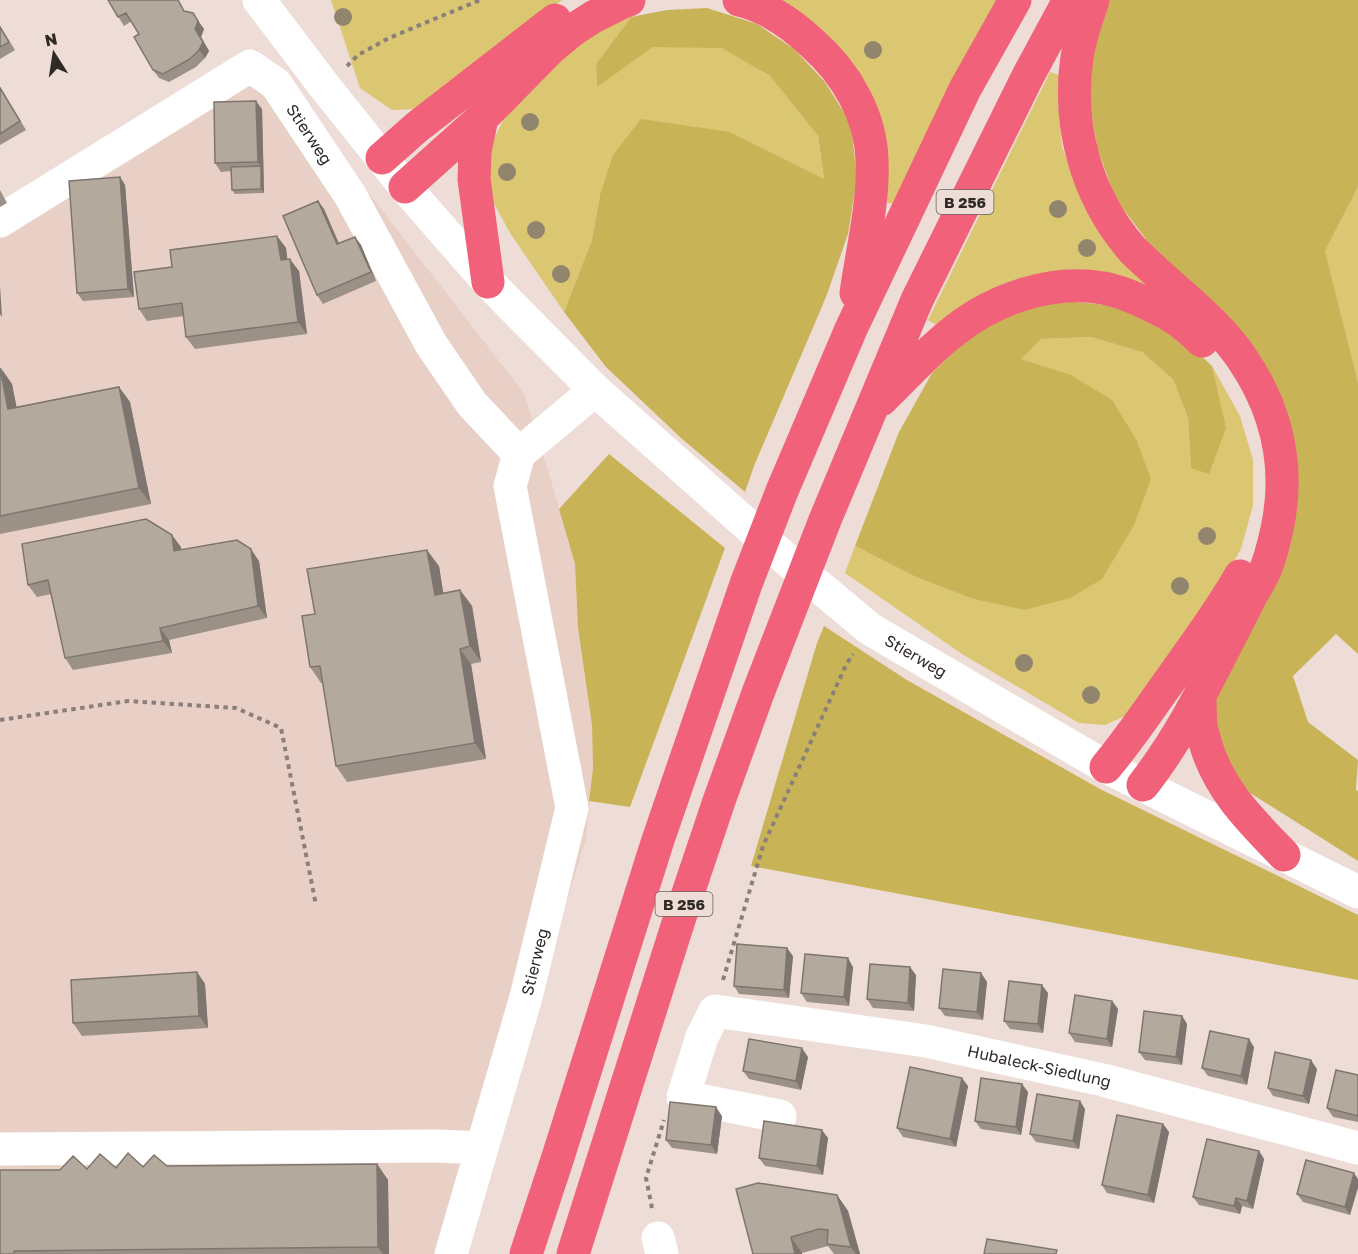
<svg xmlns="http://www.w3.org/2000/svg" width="1358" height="1254" font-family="'Golos Text',sans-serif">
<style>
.built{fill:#e9d0c7}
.green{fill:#dbc672}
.forest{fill:#c9b357}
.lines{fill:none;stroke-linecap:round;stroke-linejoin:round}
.path{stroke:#8a7f7b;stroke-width:4;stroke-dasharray:4.5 4.5;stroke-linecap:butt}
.minor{stroke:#fff;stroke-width:33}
.highway{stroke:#f16179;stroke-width:33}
.tree{fill:#92856d}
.wall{fill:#9b9187}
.shaded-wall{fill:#7e766e}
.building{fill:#b4a99d;stroke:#7e766e;stroke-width:1.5}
.labels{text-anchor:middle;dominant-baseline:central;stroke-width:6;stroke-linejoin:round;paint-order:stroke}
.shield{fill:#eeddd7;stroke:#69605c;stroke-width:1.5}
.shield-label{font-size:15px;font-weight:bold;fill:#302a27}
.street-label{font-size:16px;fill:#302a27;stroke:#eeddd7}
</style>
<rect width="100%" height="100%" fill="#eeddd7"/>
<path class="built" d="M 256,48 L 524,393 L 551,480 L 575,564 L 578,628 L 592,725 L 593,768 L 586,839 L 456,1254 L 0,1254 L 0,208 Z"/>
<path class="green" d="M 331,0 L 562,0 L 447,92 L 417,109 L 392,110 L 360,88 Z
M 768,0 L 1000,0 L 894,204 L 884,202 L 884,160 Z
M 631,17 L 596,64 L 597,86 L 653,47 L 722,47 L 770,76 L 818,136 L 824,180 L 730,132 L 600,195 L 592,240 L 564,312 L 510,233 L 491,198 L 486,172 L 493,141 L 506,114 L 586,34 Z
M 1050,72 L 1062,76 L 1058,103 L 1062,146 L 1076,187 L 1169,300 L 1044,276 L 1005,283 L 970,301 L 940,327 L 928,320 Z
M 1358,187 L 1358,382 L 1325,251 Z
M 1091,337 L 1142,352 L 1173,378 L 1188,418 L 1191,468 L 1225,428 L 1212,366 L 1240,416 L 1253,460 L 1253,505 L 1241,549 L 1215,595 L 1125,716 L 1105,725 L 1079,723 L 962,654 L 845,573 L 855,546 L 916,577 L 973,599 L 1024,610 L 1069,374 L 1020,359 L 1041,339 Z"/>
<path class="forest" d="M 1108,0 L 1358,0 L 1358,187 L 1325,251 L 1358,382 L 1358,654 L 1336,634 L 1293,676 L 1308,722 L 1358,760 L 1356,790 L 1358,791 L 1358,861 L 1250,793 L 1225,761 L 1214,727 L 1216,694 L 1290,456 L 1151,246 L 1115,198 L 1097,147 L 1088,90 L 1097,29 Z
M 707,8 L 757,24 L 794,49 L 825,82 L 851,124 L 857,178 L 848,234 L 826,297 L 754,466 L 745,492 L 681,438 L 606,367 L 564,312 L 592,240 L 600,195 L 613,155 L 641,119 L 730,132 L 824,179 L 818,136 L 770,76 L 722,48 L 653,47 L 597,87 L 596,64 L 631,17 L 667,10 Z
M 1064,301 L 1119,306 L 1170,326 L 1212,366 L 1226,428 L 1209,474 L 1191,468 L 1188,418 L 1173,379 L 1142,352 L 1091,337 L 1041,339 L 1021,359 L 1069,374 L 1112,400 L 1136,439 L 1151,479 L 1134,525 L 1102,579 L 1070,598 L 1024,610 L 973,599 L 916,577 L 855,546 L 899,432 L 932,373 L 972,335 L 1018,311 Z
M 609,454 L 725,548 L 630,807 L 589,801 L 593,768 L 592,725 L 578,628 L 575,564 L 559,509 Z
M 824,626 L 907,680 L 1100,789 L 1358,915 L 1358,980 L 751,866 L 817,643 Z"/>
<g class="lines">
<path class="path" d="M 347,66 L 358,55 L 389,38 L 480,0
M 0,720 L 128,701 L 236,708 L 281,728 L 316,905
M 723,980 L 763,846 L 846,665 L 853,654
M 652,1208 L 646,1178 L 664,1120"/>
<g class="minor">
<path id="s1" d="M 259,0 L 325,87 L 405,187 L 488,282 L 595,390 L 779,553 L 870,629 L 1106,767 L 1358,892"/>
<path id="s2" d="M 0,221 L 250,66 L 276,84 L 350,195 L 431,344 L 472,404 L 519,454"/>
<path id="s3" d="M 780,1116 L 683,1097 L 702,1037 L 715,1011 L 926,1041 L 1103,1080 L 1358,1148"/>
<path d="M 0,1149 L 437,1146 L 482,1148"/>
<path d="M 658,1238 L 662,1254"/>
<path id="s4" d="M 451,1254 L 526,997 L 572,808 L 510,486 L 519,454 L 595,390"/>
</g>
<path class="highway" d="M 739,0 C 768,7 792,24 813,44 C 846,73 871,116 872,160 C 874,202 862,251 856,293
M 1093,0 C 1087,19 1080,37 1077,57 C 1067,125 1086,195 1131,248 C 1138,256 1146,262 1154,270 C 1184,298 1220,325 1243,360 C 1278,412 1290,468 1277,529 C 1274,542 1271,556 1266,568 C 1262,578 1256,587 1251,596 C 1242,614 1233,631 1224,649 C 1199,698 1177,741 1143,785
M 382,158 L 417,127 L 555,20
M 405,187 L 482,118
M 488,282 L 474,179 L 475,151 L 482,118 L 551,48 L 573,30 L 593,17 L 623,2 L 629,0
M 881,400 C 905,377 928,351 954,331 C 994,299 1051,279 1103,288 C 1121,291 1138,299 1154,307 C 1172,315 1188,327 1202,341
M 1200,696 C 1200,705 1200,715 1201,724 C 1201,730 1204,736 1205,742 C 1218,789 1251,821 1284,855
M 1106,767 C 1132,736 1154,702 1178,669 C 1199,639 1222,608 1240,576
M 526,1254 L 558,1157 L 657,843 L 746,584 L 782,491 L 851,329 L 965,89 L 1015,0
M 573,1254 L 679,920 L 719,801 L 758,693 L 825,520 L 917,300 L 1028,76 L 1069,0"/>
</g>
<g class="tree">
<circle cx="343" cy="17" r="9"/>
<circle cx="873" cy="50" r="9"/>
<circle cx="530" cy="122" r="9"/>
<circle cx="507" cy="172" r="9"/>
<circle cx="1058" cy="209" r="9"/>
<circle cx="536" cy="230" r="9"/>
<circle cx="1087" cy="248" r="9"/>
<circle cx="561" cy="274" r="9"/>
<circle cx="1207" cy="536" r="9"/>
<circle cx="1180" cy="586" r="9"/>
<circle cx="1024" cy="663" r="9"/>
<circle cx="1091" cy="695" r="9"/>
</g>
<path class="wall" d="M 108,0 L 186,12 L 204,29 L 201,37 L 209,51 L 205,58 L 196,67 L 169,82 L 159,78 L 153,70 L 139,34 L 132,21 L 124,26 Z
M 0,26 L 15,50 L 0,59 Z
M 0,87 L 26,130 L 0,145 Z
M 262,109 L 264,193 L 235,194 L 232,190 L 231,171 L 221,172 L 215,163 Z
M 120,177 L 125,185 L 134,297 L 83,301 L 77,293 Z
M 0,190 L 7,203 L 0,207 Z
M 318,201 L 324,209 L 339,243 L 355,237 L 361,245 L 376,281 L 323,304 L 317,295 Z
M 277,236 L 286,248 L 287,259 L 299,271 L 307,334 L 195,349 L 186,337 L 184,316 L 147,321 L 139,309 L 172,267 Z
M 0,368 L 12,384 L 16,407 L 119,387 L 130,402 L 151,504 L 0,534 Z
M 181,547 L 181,550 L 259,561 L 267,618 L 169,640 L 172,653 L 73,670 L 65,658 L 51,594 L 37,597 L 28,585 Z
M 439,566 L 443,593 L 460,590 L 472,606 L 481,662 L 471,664 L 486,759 L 347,782 L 336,766 L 323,683 L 321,683 L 310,667 L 315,614 Z
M 793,956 L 789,998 L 739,994 L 734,986 Z
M 853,967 L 849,1006 L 807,1002 L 801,993 Z
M 197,972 L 205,984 L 208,1028 L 82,1036 L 73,1023 Z
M 981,973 L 987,982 L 983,1020 L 945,1016 L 939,1008 Z
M 916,975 L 914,1011 L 873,1008 L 867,999 Z
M 1048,993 L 1043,1033 L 1010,1029 L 1004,1021 Z
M 1112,1001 L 1118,1009 L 1112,1047 L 1075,1042 L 1069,1033 Z
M 1182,1016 L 1187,1024 L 1182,1065 L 1145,1060 L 1139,1052 Z
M 1254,1047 L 1247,1085 L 1208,1076 L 1202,1068 Z
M 808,1057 L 801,1090 L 749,1079 L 743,1071 Z
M 1317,1069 L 1309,1104 L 1273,1096 L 1268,1088 Z
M 1358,1075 L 1358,1122 L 1333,1117 L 1327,1108 Z
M 968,1086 L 956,1147 L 903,1137 L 897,1128 Z
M 1028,1092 L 1021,1135 L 981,1129 L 975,1121 Z
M 1085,1109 L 1079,1149 L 1036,1142 L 1030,1134 Z
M 722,1116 L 717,1154 L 672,1148 L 666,1140 Z
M 1163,1124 L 1169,1132 L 1154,1203 L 1107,1193 L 1102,1185 Z
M 828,1138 L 823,1175 L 765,1166 L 759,1158 Z
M 1259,1151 L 1264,1159 L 1253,1209 L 1242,1206 L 1240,1214 L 1199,1205 L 1193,1197 Z
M 377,1164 L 388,1180 L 389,1254 L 0,1254 L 60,1170 L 167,1166 Z
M 1354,1173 L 1350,1215 L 1303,1202 L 1297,1194 Z
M 837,1195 L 848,1211 L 860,1254 L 834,1254 L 828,1246 L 802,1253 L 753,1254 Z"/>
<path class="shaded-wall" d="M 193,13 L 204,29 L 201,37 L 209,51 L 205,58 L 199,50 Z
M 256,101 L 262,109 L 264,193 L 261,189 L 261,166 L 258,162 Z
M 120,177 L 125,185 L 134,297 L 128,289 Z
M 318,201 L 324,209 L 342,252 L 337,244 Z
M 277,236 L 286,248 L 289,272 L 281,260 Z
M 355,237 L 361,245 L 376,281 L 371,272 Z
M 290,259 L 299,271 L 307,334 L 298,322 Z
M 0,285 L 2,317 L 0,314 Z
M 1,368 L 12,384 L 20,424 L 8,409 Z
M 119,387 L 130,402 L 151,504 L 139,488 Z
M 172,535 L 181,547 L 183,563 L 174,551 Z
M 251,549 L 259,561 L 267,618 L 258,606 Z
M 427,550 L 439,566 L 446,610 L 435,595 Z
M 460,590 L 472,606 L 481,662 L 470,646 Z
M 160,628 L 169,640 L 172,653 L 163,641 Z
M 460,649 L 471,664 L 486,759 L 475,743 Z
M 787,948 L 793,956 L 789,998 L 784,990 Z
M 848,958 L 853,967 L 849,1006 L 844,997 Z
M 910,967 L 916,975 L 914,1011 L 908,1003 Z
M 197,972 L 205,984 L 208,1028 L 199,1016 Z
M 981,973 L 987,982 L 983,1020 L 977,1012 Z
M 1042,985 L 1048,993 L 1043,1033 L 1038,1024 Z
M 1112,1001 L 1118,1009 L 1112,1047 L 1107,1039 Z
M 1182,1016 L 1187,1024 L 1182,1065 L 1176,1057 Z
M 1249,1039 L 1254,1047 L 1247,1085 L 1241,1076 Z
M 802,1048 L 808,1057 L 801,1090 L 796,1081 Z
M 1311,1060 L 1317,1069 L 1309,1104 L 1303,1096 Z
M 962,1078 L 968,1086 L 956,1147 L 950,1139 Z
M 1022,1084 L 1028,1092 L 1021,1135 L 1016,1127 Z
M 1080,1101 L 1085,1109 L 1079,1149 L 1073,1141 Z
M 716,1107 L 722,1116 L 717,1154 L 711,1145 Z
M 1163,1124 L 1169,1132 L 1154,1203 L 1148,1195 Z
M 822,1130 L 828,1138 L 823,1175 L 817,1166 Z
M 1259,1151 L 1264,1159 L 1253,1209 L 1247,1201 Z
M 377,1164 L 388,1180 L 389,1254 L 383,1254 L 378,1247 Z
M 1354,1173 L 1358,1179 L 1358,1188 L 1350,1215 L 1345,1207 Z
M 837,1195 L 848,1211 L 860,1254 L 856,1254 L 851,1247 Z
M 1236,1198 L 1242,1206 L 1240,1214 L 1234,1206 Z
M 791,1237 L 802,1253 L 802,1254 L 795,1254 Z"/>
<path class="building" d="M 108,0 L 178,0 L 184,11 L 193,13 L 198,21 L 195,29 L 203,42 L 199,50 L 190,59 L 163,74 L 153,70 L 134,37 L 139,34 L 126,13 L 118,17 Z
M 0,27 L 9,42 L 0,47 Z
M 0,88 L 20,121 L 0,134 Z
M 256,101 L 258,162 L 215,163 L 214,102 Z
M 261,166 L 261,189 L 232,190 L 231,167 Z
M 120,177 L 128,289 L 77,293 L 69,181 Z
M 318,201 L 337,244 L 355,237 L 371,272 L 317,295 L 283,216 Z
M 277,236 L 281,260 L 290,259 L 298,322 L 186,337 L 182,303 L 139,309 L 134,272 L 172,267 L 170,250 Z
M 0,368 L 8,409 L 119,387 L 139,488 L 0,516 Z
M 146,519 L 172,535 L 174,551 L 237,540 L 251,549 L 258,606 L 160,628 L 163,641 L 65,658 L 48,580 L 28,585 L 22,544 Z
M 427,550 L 435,595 L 460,590 L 470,646 L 460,649 L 475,743 L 336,766 L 320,666 L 310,667 L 302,616 L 315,614 L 307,569 Z
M 737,944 L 787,948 L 784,990 L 734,986 Z
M 805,954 L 848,958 L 844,997 L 801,993 Z
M 870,964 L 910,967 L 908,1003 L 867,999 Z
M 943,969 L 981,973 L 977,1012 L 939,1008 Z
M 197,972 L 199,1016 L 73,1023 L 71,980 Z
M 1009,981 L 1042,985 L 1038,1024 L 1004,1021 Z
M 1075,995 L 1112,1001 L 1107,1039 L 1069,1033 Z
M 1144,1011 L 1182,1016 L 1176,1057 L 1139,1052 Z
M 1210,1031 L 1249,1039 L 1241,1076 L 1202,1068 Z
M 749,1039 L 802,1048 L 796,1081 L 743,1071 Z
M 1275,1052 L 1311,1060 L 1303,1096 L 1268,1088 Z
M 910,1067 L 962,1078 L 950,1139 L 897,1128 Z
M 1336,1070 L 1358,1075 L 1358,1116 L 1327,1108 Z
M 981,1078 L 1022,1084 L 1016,1127 L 975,1121 Z
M 1037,1094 L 1080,1101 L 1073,1141 L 1030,1134 Z
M 670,1102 L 716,1107 L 711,1145 L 666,1140 Z
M 1117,1115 L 1163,1124 L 1148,1195 L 1102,1185 Z
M 764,1121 L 822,1130 L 817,1166 L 759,1158 Z
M 1207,1139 L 1259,1151 L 1247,1201 L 1236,1198 L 1234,1206 L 1193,1197 Z
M 128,1153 L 143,1167 L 154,1155 L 167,1166 L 377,1164 L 378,1247 L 14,1251 L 14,1254 L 0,1254 L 0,1170 L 60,1170 L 73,1156 L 87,1169 L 100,1154 L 116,1168 Z
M 1306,1160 L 1354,1173 L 1345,1207 L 1297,1194 Z
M 758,1183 L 837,1195 L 851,1247 L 827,1244 L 828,1230 L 819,1229 L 791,1237 L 795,1254 L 753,1254 L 736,1189 Z
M 987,1239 L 1057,1250 L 1056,1254 L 984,1254 Z"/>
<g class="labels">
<g class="shield">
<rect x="936.5" y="190" width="57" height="24" rx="4.5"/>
<rect x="655.5" y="892" width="57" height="24" rx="4.5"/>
</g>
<g class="shield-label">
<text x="965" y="202">B 256</text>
<text x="684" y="904">B 256</text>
</g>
<g class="street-label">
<text stroke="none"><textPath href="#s2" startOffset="386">Stierweg</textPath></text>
<text stroke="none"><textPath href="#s1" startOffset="933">Stierweg</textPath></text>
<text stroke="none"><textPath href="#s4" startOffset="304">Stierweg</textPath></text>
<text stroke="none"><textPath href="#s3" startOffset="520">Hubaleck-Siedlung</textPath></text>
</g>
</g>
<g transform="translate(54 54) rotate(348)" stroke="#eeddd7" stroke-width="4.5" paint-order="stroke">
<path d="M0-4.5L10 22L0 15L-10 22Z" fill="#302a27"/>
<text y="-9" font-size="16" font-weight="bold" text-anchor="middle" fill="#302a27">N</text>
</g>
</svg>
